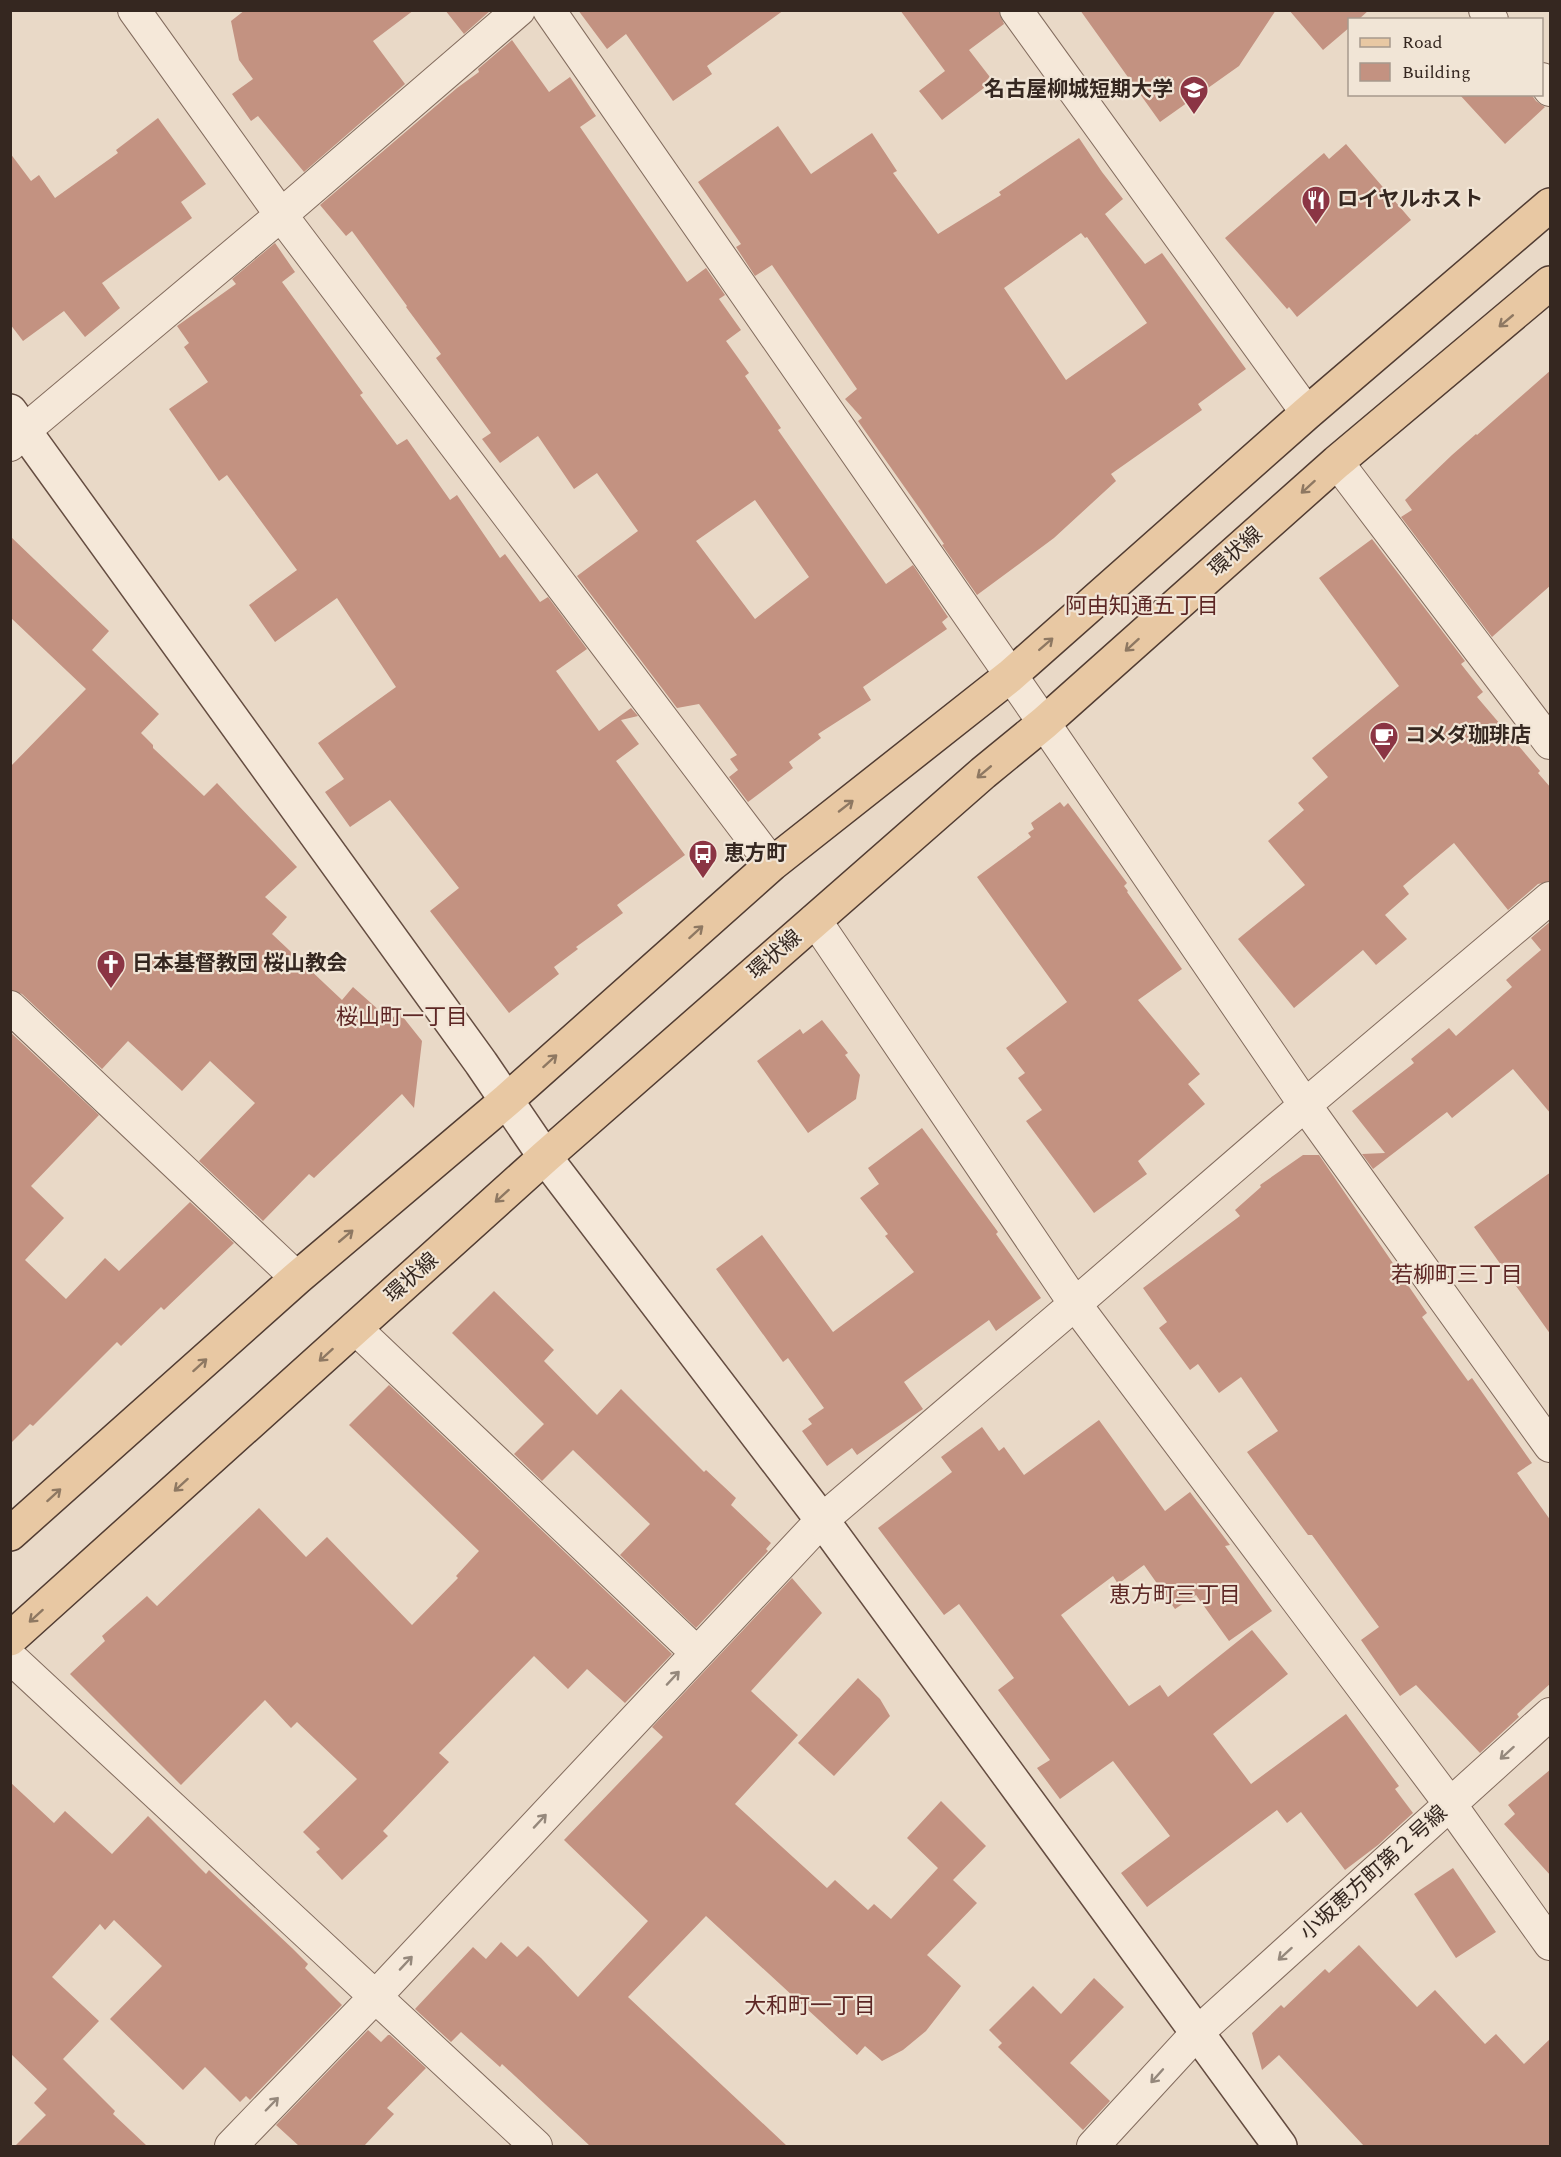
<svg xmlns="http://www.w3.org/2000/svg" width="1561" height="2157" font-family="Spectral,'Noto Sans JP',serif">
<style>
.building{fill:#c39281;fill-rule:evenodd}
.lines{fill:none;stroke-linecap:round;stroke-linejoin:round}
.street-casing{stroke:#836c5e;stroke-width:34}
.secondary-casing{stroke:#654d41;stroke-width:36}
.primary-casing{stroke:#513c32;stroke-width:36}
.street{stroke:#f5e8d9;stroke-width:32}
.secondary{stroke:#f5e8d9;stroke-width:33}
.primary{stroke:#e8c8a3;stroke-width:33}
.oneway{stroke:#8e7862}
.oneway2{stroke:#95887c}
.labels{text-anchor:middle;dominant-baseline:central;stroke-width:4.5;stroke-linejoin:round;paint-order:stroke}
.poi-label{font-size:21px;font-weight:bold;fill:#352720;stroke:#f1e5d6;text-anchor:start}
.street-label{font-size:21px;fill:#352720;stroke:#f1e5d6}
.neighbourhood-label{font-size:22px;fill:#5d2725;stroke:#f1e5d6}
</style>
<rect width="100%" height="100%" fill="#e9d9c7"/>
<path class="building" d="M 245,10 L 414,10 L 373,41 L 405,84 L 304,172 L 258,116 L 251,121 L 232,94 L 253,79 L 239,60 L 231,21 Z
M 445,10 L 491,10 L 464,34 Z
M 578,10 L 784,10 L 707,66 L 712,74 L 673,101 L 626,34 L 607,49 Z
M 900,10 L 998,10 L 1004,24 L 969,50 L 993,81 L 942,120 L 919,91 L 945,71 Z
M 1080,10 L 1276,10 L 1239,66 L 1160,122 Z
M 1289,10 L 1369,10 L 1358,20 L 1350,20 L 1350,27 L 1323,50 Z
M 512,40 L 549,92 L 570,77 L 596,116 L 580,127 L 687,282 L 706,268 L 725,295 L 719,299 L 741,330 L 726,341 L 749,373 L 745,376 L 781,428 L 778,430 L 886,584 L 913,565 L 948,617 L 942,622 L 947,629 L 863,687 L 871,700 L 818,734 L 821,738 L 789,762 L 793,768 L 748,802 L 729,777 L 738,770 L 730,759 L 737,755 L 699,704 L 677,708 L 577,576 L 638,531 L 597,473 L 574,489 L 538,436 L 500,463 L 482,439 L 491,433 L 436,358 L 441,354 L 406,307 L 407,306 L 352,231 L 346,236 L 320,205 L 457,88 L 479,72 L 478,69 ZM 755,500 L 809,577 L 755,619 L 696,541 Z
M 1459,94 L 1531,94 L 1536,101 L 1545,107 L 1505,144 Z
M 158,118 L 206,184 L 181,202 L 192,218 L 102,283 L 120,308 L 85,337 L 64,311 L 23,341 L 10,324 L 10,153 L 31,181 L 39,175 L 55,198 L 118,153 L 116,150 Z
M 778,126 L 811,174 L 872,133 L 897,171 L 893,173 L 938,234 L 1001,195 L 999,192 L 1079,138 L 1102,172 L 1123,199 L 1105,214 L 1145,264 L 1162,253 L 1246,369 L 1198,404 L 1202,410 L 1111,474 L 1116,481 L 1054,538 L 977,595 L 942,545 L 944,544 L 920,509 L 858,421 L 862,418 L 845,399 L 857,389 L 772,265 L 755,276 L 736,247 L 741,244 L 698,182 ZM 1081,233 L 1085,238 L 1087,237 L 1147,323 L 1066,380 L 1004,288 Z
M 1346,144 L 1411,220 L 1297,317 L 1289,307 L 1287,309 L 1225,238 L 1324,153 L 1329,159 Z
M 275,243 L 295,272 L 282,282 L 363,393 L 360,395 L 397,445 L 407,439 L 450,500 L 457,495 L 500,558 L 505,554 L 540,602 L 548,597 L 587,649 L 556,671 L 599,731 L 631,708 L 638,716 L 621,720 L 639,744 L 616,761 L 685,855 L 617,905 L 623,913 L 576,947 L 578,949 L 554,967 L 559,974 L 509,1013 L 430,911 L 459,888 L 390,800 L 350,827 L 325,792 L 344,779 L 318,743 L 396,687 L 337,598 L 275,642 L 249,605 L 297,570 L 227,475 L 219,481 L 169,409 L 208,382 L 184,347 L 189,343 L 177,326 L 236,284 L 232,279 Z
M 1551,370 L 1551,585 L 1492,637 L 1401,517 L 1412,510 L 1405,500 L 1452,455 L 1476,434 L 1477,435 Z
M 10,536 L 109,631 L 92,650 L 159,714 L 141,733 L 153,745 L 153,748 L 204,796 L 217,783 L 297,867 L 265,897 L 287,917 L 272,934 L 342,1000 L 353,987 L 390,1020 L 399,1012 L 422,1041 L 414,1108 L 402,1094 L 314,1178 L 309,1174 L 263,1221 L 199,1161 L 255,1103 L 210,1061 L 182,1091 L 128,1041 L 102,1069 L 22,994 L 10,990 L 10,767 L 86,689 L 10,617 Z
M 1372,539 L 1465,661 L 1461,664 L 1483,692 L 1477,697 L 1540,771 L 1538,773 L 1551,788 L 1551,881 L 1538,884 L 1508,910 L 1454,843 L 1403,886 L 1409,894 L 1385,915 L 1407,939 L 1376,965 L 1363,950 L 1294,1008 L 1238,939 L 1305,885 L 1268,841 L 1304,810 L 1298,803 L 1328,777 L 1312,758 L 1399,686 L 1319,578 Z
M 1060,802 L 1064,807 L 1068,803 L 1127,883 L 1124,886 L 1128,891 L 1127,892 L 1182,969 L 1138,1000 L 1200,1074 L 1188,1084 L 1205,1104 L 1138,1161 L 1147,1174 L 1094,1213 L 1026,1121 L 1042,1110 L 1018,1078 L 1025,1073 L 1006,1048 L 1067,1002 L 977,877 L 1031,837 L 1028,833 L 1034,829 L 1031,823 Z
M 1551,921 L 1551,1114 L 1513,1069 L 1452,1118 L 1447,1112 L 1373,1169 L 1362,1154 L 1385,1153 L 1352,1111 L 1414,1063 L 1411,1059 L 1449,1028 L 1456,1036 L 1512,987 L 1506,980 L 1541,950 L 1531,938 Z
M 822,1020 L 848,1053 L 845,1055 L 860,1075 L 856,1099 L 808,1133 L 757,1061 L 800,1029 L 803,1034 Z
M 10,1032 L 99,1115 L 31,1186 L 64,1218 L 25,1260 L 66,1299 L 105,1258 L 119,1271 L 190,1202 L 234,1243 L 164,1310 L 161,1307 L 121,1346 L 117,1342 L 33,1426 L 30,1424 L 10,1444 Z
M 922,1128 L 998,1232 L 996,1234 L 1041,1298 L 996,1331 L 989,1320 L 904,1382 L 923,1409 L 857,1455 L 852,1448 L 827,1466 L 802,1431 L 812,1424 L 808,1419 L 824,1408 L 788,1358 L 783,1362 L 716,1269 L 762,1235 L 833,1332 L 914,1272 L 885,1236 L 888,1234 L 860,1198 L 879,1184 L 868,1168 Z
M 1303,1155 L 1319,1155 L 1427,1313 L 1422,1317 L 1468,1381 L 1472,1378 L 1532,1463 L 1517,1473 L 1551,1521 L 1551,1683 L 1517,1714 L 1519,1717 L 1480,1753 L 1416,1685 L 1400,1696 L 1361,1640 L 1379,1627 L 1312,1535 L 1308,1535 L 1247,1452 L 1278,1431 L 1241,1377 L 1219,1393 L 1198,1364 L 1190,1370 L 1159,1328 L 1167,1322 L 1143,1288 L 1240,1216 L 1235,1210 L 1261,1187 L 1260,1185 Z
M 1551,1172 L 1551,1335 L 1474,1227 Z
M 494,1291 L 554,1350 L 544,1361 L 597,1415 L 621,1389 L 704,1472 L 706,1470 L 736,1498 L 731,1505 L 771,1543 L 766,1549 L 768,1551 L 696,1628 L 620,1555 L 650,1524 L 573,1450 L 542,1481 L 514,1454 L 544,1424 L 452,1333 Z
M 389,1385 L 672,1654 L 625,1703 L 587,1669 L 568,1689 L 534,1656 L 439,1753 L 449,1762 L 383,1831 L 388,1836 L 342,1880 L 316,1852 L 320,1849 L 303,1832 L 357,1779 L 297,1722 L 291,1728 L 265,1700 L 181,1785 L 70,1674 L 105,1641 L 102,1636 L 147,1596 L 157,1606 L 259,1508 L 306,1557 L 327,1537 L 412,1625 L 458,1578 L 456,1576 L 479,1551 L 349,1425 Z
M 1099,1420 L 1165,1511 L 1190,1492 L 1230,1545 L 1225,1546 L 1272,1611 L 1229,1641 L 1196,1595 L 1175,1609 L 1144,1565 L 1118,1584 L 1113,1576 L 1061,1615 L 1129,1706 L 1160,1685 L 1168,1697 L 1252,1630 L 1288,1674 L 1213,1734 L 1251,1784 L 1346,1714 L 1399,1786 L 1395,1789 L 1413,1813 L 1378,1845 L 1345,1870 L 1301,1812 L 1287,1823 L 1277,1810 L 1147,1907 L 1121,1873 L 1170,1836 L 1113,1761 L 1060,1799 L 1037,1768 L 1050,1760 L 998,1690 L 1014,1678 L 959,1604 L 944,1615 L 878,1528 L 952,1472 L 941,1457 L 982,1427 L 999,1451 L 1004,1447 L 1024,1475 Z
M 792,1578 L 822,1613 L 751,1691 L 798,1735 L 735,1804 L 827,1888 L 835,1880 L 868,1910 L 874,1904 L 891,1919 L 938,1868 L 907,1838 L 941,1801 L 986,1846 L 953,1880 L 977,1903 L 927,1955 L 961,1986 L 926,2031 L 903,2050 L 882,2061 L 865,2046 L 857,2055 L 706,1916 L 628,1997 L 787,2146 L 590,2146 L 502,2064 L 500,2067 L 461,2032 L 451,2042 L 415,2009 L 473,1947 L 486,1959 L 501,1942 L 517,1957 L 528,1946 L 541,1958 L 578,1997 L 648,1921 L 564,1840 L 663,1737 L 652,1727 Z
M 858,1678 L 880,1699 L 890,1716 L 834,1776 L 798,1743 Z
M 1551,1769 L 1551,1876 L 1504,1824 L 1515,1814 L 1508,1805 Z
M 10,1782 L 54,1823 L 65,1811 L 112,1854 L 148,1816 L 206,1874 L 209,1870 L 292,1948 L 308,1964 L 305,1968 L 342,2005 L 250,2100 L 246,2096 L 240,2102 L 205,2067 L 183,2090 L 110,2019 L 162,1966 L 114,1920 L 105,1930 L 100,1924 L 52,1977 L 99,2021 L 63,2059 L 115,2111 L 113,2114 L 147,2146 L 15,2146 L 46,2115 L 34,2103 L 47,2089 L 10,2053 Z
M 1453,1868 L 1496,1932 L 1456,1958 L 1414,1894 Z
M 1359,1945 L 1417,2007 L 1435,1990 L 1485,2044 L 1496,2034 L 1524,2064 L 1551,2038 L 1551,2146 L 1364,2146 L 1279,2055 L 1262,2070 L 1252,2033 L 1281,2005 L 1284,2008 L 1325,1969 L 1329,1973 Z
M 1094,1978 L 1124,2007 L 1070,2063 L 1110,2101 L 1083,2130 L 998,2047 L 1002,2043 L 989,2030 L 1033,1986 L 1061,2014 Z
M 368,2030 L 381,2042 L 388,2035 L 390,2035 L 426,2068 L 387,2108 L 394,2114 L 364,2146 L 299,2146 L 276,2125 Z"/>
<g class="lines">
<g class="street-casing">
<path id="street" d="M 134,10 L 281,215 L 772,864
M 549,10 L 1044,723 L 1305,1105 L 1550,1446
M 1016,10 L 1307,413
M 1485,10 L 1492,20
M 1542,79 L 1550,90
M 10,445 L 25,430 L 281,215 L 519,10
M 1337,462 L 1550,743
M 815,920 L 1075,1304 L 1450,1804 L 1550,1944
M 10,1007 L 297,1278
M 355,1328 L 697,1653
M 10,1657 L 536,2146
M 231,2146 L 375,1997 L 822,1520 L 1075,1304 L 1305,1105 L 1550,898
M 1093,2146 L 1197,2033 L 1550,1714"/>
</g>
<g class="secondary-casing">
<path id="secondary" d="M 10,411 L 481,1063 L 545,1157 L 822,1520 L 1280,2146"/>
</g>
<g class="primary-casing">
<path id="primary" d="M 10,1534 L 297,1278 L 507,1100 L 772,864 L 1010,676 L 1307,413 L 1550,205
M 10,1639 L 545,1157 L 983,773 L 1044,723 L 1337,462 L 1550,283"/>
</g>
<use href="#street" class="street"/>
<use href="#secondary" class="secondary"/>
<use href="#primary" class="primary"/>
</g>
<defs><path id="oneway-shaft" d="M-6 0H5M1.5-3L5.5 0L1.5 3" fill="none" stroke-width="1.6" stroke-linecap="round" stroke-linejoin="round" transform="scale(1.5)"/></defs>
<g class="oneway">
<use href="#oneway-shaft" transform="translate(1506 321) rotate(140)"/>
<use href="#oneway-shaft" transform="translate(1308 487) rotate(138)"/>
<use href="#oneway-shaft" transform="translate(1046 644) rotate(-41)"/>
<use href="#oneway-shaft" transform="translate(1132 645) rotate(138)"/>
<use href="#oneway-shaft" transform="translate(984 772) rotate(140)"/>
<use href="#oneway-shaft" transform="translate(846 806) rotate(-38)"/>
<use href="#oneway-shaft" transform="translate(696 932) rotate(-42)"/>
<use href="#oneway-shaft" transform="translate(550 1061) rotate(-42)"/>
<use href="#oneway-shaft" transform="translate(502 1196) rotate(138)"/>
<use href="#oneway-shaft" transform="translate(346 1236) rotate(-40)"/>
<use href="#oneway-shaft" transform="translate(326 1355) rotate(138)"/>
<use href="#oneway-shaft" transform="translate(200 1365) rotate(-42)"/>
<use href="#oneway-shaft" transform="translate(181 1485) rotate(138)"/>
<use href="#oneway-shaft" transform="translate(54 1495) rotate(-42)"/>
<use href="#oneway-shaft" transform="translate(36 1616) rotate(138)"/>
</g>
<g class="oneway2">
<use href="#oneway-shaft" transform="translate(673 1678) rotate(-47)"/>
<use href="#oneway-shaft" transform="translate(1507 1753) rotate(138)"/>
<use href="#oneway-shaft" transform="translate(540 1821) rotate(-47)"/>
<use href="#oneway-shaft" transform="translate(1285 1954) rotate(138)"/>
<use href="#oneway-shaft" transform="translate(406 1963) rotate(-47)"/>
<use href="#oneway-shaft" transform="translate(1157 2076) rotate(132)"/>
<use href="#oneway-shaft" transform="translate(272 2104) rotate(-46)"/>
</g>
<defs>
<g id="university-pin" transform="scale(1.5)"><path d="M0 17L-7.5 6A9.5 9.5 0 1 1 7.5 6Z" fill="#8b3544" stroke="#f1e5d6"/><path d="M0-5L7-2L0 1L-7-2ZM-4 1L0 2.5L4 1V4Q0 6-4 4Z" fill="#fff"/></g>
<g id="restaurant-pin" transform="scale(1.5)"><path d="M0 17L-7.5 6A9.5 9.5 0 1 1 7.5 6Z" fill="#8b3544" stroke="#f1e5d6"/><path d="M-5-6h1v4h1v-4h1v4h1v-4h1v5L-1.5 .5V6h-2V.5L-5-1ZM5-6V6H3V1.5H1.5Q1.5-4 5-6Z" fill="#fff"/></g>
<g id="cafe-pin" transform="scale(1.5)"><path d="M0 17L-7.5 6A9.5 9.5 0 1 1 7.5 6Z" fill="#8b3544" stroke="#f1e5d6"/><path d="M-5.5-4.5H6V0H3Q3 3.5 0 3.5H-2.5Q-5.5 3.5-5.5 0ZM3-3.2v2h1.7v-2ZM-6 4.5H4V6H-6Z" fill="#fff"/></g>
<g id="bus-pin" transform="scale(1.5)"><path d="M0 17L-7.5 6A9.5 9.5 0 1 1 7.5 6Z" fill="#8b3544" stroke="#f1e5d6"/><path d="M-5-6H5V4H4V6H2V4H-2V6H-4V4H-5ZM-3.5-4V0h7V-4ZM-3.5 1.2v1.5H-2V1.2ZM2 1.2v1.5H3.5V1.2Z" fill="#fff"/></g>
<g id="church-pin" transform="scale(1.5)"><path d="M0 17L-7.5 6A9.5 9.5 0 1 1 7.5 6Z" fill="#8b3544" stroke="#f1e5d6"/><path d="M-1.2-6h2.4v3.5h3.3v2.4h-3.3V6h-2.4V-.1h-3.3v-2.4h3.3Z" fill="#fff"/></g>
</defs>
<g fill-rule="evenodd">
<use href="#university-pin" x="1194" y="90"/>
<use href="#restaurant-pin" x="1316" y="200"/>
<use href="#cafe-pin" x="1384" y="736"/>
<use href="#bus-pin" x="703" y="854"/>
<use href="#church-pin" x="111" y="964"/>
</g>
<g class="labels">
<g class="poi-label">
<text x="1173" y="90" text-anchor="end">名古屋柳城短期大学</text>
<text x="1337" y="200">ロイヤルホスト</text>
<text x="1405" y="736">コメダ珈琲店</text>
<text x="724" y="854">恵方町</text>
<text x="132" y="964">日本基督教団 桜山教会</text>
</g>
<g class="street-label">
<text transform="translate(1236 552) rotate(-42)">環状線</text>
<text transform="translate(775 955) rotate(-41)">環状線</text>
<text transform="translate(412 1278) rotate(-42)">環状線</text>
<text transform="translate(1374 1873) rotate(-42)">小坂恵方町第２号線</text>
</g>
<g class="neighbourhood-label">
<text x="1142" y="606">阿由知通五丁目</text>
<text x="402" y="1017">桜山町一丁目</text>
<text x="1457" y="1275">若柳町三丁目</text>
<text x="1175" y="1595">恵方町三丁目</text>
<text x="810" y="2006">大和町一丁目</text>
</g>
</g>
<rect width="1561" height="2157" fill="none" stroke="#352720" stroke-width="24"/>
<rect x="1348" y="18" width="195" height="78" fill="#f1e5d6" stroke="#a6998d" stroke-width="1.5"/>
<rect x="1360" y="38" width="30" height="9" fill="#e8c8a3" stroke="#a6998d" stroke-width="1.5"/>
<text x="1402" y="48" font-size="18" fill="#352720">Road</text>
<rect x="1360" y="63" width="30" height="18" fill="#c39281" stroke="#a6998d" stroke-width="1.5"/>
<text x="1402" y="78" font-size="18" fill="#352720">Building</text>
</svg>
